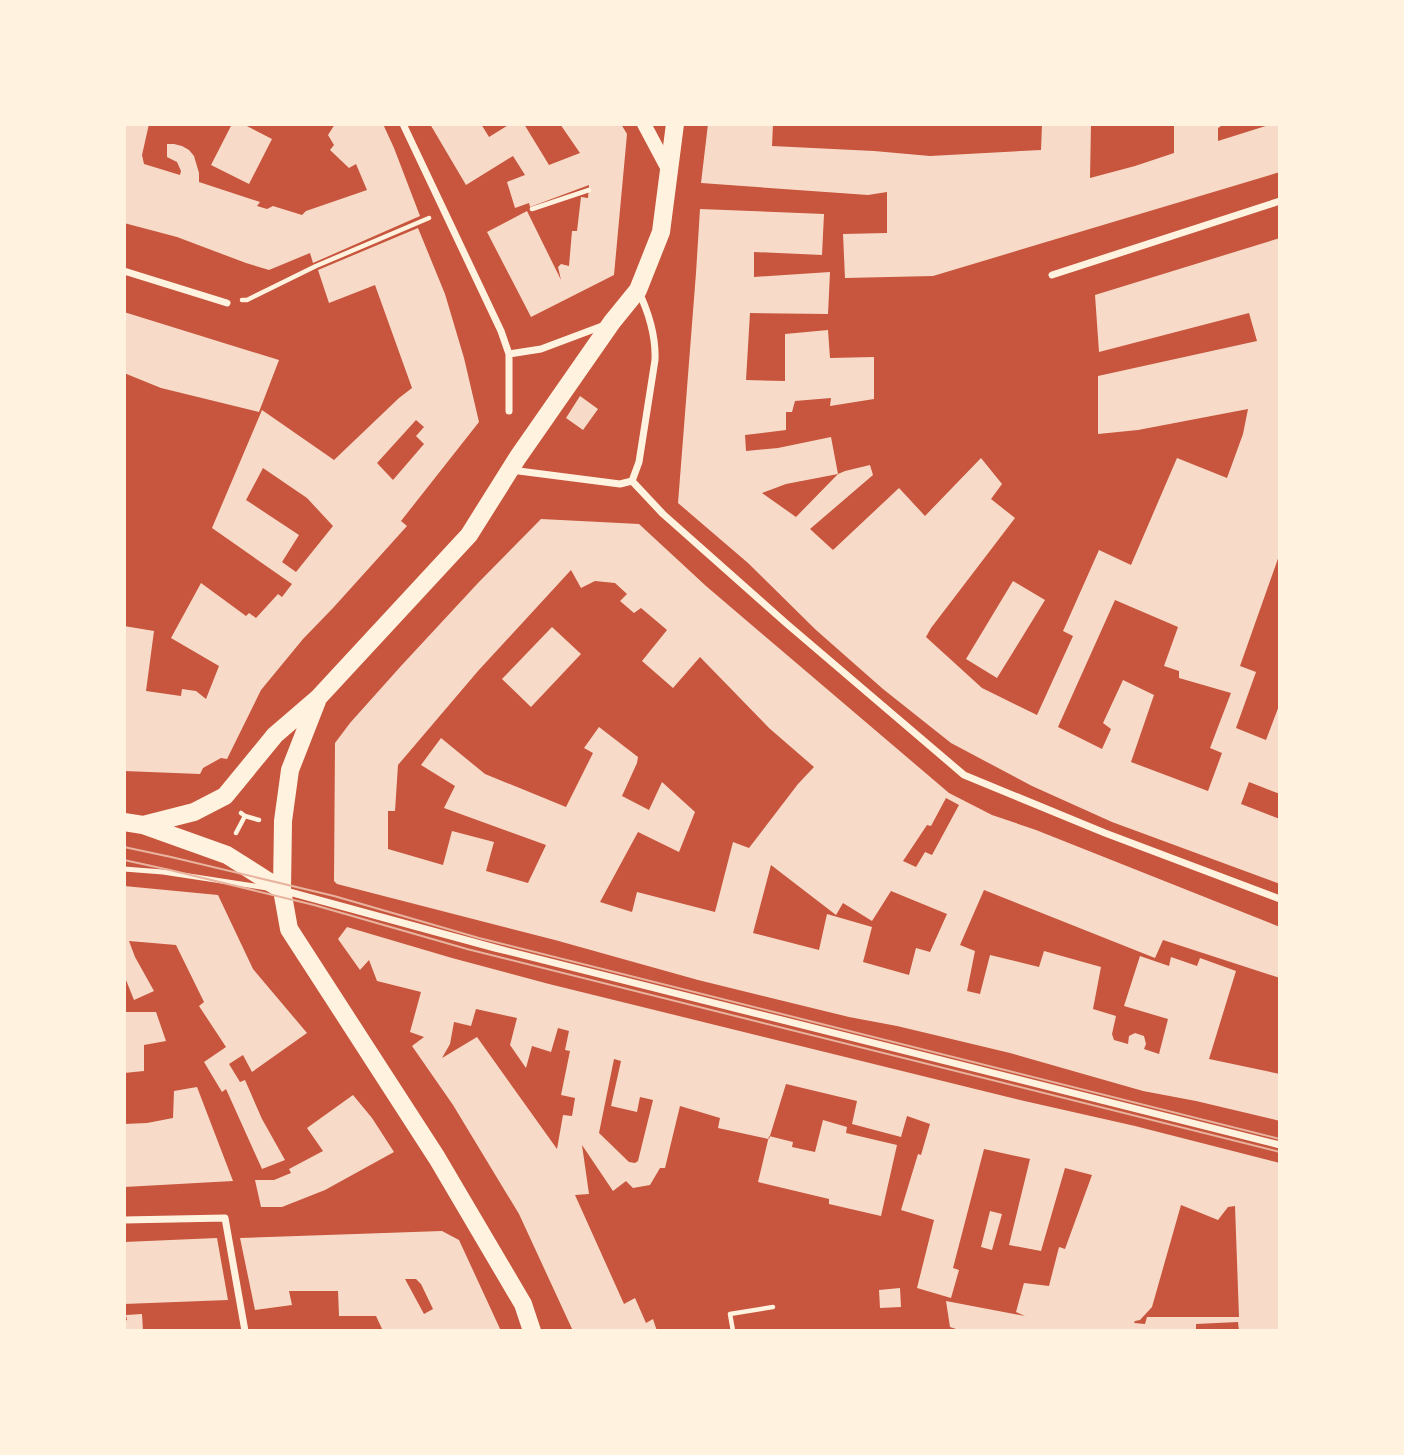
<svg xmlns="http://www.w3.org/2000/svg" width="1404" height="1455" font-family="Ubuntu,sans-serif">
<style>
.building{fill:#f7dbc8;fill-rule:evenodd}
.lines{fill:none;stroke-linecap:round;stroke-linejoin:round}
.path{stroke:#fff3e0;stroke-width:4.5}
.service{stroke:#fff3e0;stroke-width:5}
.minor{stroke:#fff3e0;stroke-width:7}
.secondary{stroke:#fff3e0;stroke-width:14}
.primary{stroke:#fff3e0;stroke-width:18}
.tram{stroke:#e9b49f;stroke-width:2}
</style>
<rect width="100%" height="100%" fill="#c8553d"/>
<path class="building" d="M 124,124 L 149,124 L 142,155 L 144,164 L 180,175 L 181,171 L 177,162 L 167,157 L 167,144 L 174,144 L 182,146 L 189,150 L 194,156 L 199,173 L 199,182 L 260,202 L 257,206 L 267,209 L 273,206 L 302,215 L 306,211 L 367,190 L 356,164 L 349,168 L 330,150 L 334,145 L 328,135 L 335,124 L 383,124 L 394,148 L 420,216 L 313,263 L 310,253 L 269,270 L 246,263 L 177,237 L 124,223 Z
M 232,124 L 243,124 L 272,139 L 249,184 L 211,165 Z
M 430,124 L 481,124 L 489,137 L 510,124 L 524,124 L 549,165 L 580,153 L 560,124 L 621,124 L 627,134 L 614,275 L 531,317 L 487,232 L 527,211 L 561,280 L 558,267 L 561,264 L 569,266 L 572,231 L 577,231 L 581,197 L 588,198 L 589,185 L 530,207 L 529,203 L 515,208 L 507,182 L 525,175 L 513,156 L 466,185 Z
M 708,124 L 773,124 L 772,146 L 874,151 L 930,156 L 1041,150 L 1042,124 L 1091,124 L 1090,178 L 1135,166 L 1174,153 L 1174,124 L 1224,124 L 1218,128 L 1218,141 L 1272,124 L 1280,124 L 1280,172 L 933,276 L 845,278 L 843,234 L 887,233 L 887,192 L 868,195 L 701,183 Z
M 700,209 L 824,214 L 822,255 L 754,252 L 754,277 L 830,272 L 828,314 L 750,313 L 746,380 L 785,381 L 785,334 L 828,330 L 830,358 L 874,357 L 874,399 L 830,406 L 831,398 L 795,401 L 792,412 L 786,412 L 786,430 L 745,435 L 746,451 L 778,448 L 831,437 L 838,474 L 786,484 L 762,493 L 796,517 L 838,474 L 845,471 L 870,465 L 873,475 L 810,529 L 833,550 L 899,488 L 925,516 L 981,458 L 1002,484 L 991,499 L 1015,518 L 931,628 L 926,637 L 982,688 L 1037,715 L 1073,636 L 1063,631 L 1099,550 L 1131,565 L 1177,458 L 1227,478 L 1243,434 L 1248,409 L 1138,430 L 1098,434 L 1098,376 L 1257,341 L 1249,313 L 1099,352 L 1095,295 L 1280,238 L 1280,553 L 1240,666 L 1256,672 L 1236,728 L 1266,740 L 1280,703 L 1280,794 L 1249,782 L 1241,804 L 1280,819 L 1280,884 L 1112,822 L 1032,786 L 951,743 L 883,689 L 816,630 L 748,563 L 678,503 L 696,273 ZM 1115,600 L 1178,627 L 1164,666 L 1179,671 L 1179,678 L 1231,693 L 1210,748 L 1222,753 L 1208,791 L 1131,762 L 1154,695 L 1123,680 L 1103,723 L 1111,729 L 1102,749 L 1058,727 Z
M 418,228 L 445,294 L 464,358 L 479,422 L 401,521 L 407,526 L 333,608 L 303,639 L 261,690 L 227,759 L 221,758 L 203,768 L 200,774 L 124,771 L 124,626 L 154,631 L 146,691 L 181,696 L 182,689 L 196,691 L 206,699 L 219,666 L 171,638 L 201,583 L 246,616 L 249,613 L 256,618 L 278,594 L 282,597 L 292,584 L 212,528 L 262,410 L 334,460 L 399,398 L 412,388 L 375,285 L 329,303 L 318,270 ZM 416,420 L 424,427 L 416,436 L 424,444 L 393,480 L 377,463 ZM 263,468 L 307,498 L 333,526 L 296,572 L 282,562 L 299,535 L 246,500 Z
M 124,312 L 279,360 L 259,412 L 161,388 L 124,373 Z
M 580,396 L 598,409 L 583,430 L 566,418 Z
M 541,519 L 639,524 L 706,586 L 949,793 L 992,815 L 1036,830 L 1280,927 L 1280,978 L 1163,940 L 1155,958 L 984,890 L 960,945 L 975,951 L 967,991 L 980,994 L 990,955 L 1039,967 L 1044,951 L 1101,967 L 1093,1009 L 1116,1016 L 1112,1034 L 1114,1040 L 1128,1044 L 1129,1036 L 1135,1033 L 1144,1036 L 1146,1044 L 1144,1049 L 1159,1054 L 1168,1019 L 1124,1006 L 1140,956 L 1169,966 L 1171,957 L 1197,966 L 1200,958 L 1236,971 L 1209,1059 L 1280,1074 L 1280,1121 L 1196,1101 L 1143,1091 L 1010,1053 L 897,1026 L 849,1017 L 698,980 L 555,940 L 337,884 L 334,881 L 335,743 L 350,723 L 401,666 L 478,583 ZM 571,570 L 581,588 L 595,581 L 615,583 L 627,594 L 620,601 L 634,613 L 641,608 L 667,630 L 642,661 L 673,688 L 700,657 L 769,728 L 814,767 L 798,784 L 749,848 L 733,842 L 715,912 L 637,892 L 632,912 L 600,902 L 638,832 L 679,852 L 695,812 L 662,782 L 649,810 L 622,796 L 637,763 L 638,757 L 599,727 L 584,748 L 593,753 L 566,807 L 485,774 L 441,738 L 421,765 L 455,786 L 444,808 L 546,845 L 528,883 L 486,871 L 494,842 L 452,831 L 443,865 L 388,849 L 388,811 L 395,811 L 398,765 L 478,671 ZM 946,798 L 959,805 L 932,855 L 925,852 L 916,867 L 903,861 L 927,825 L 931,826 ZM 771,865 L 836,915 L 843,903 L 872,921 L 891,891 L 947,914 L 930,952 L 916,948 L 909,975 L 863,962 L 872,927 L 827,914 L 819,950 L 753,933 Z
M 1013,581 L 1045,600 L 997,678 L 966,659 Z
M 552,627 L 581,654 L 531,707 L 502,679 Z
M 124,886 L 218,895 L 253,969 L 307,1033 L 252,1072 L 243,1055 L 229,1064 L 240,1082 L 245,1080 L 262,1119 L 285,1160 L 262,1169 L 226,1089 L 222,1092 L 204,1062 L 226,1047 L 199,1006 L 204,1002 L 176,945 L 129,941 L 135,957 L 154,991 L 134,1000 L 124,975 Z
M 347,927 L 452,958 L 549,984 L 1020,1100 L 1135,1126 L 1280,1163 L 1280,1331 L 1239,1331 L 1238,1322 L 1196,1324 L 1196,1331 L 962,1331 L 950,1327 L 946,1301 L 1025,1316 L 1016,1312 L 1024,1283 L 1049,1286 L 1059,1247 L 1065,1249 L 1092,1175 L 1065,1168 L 1041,1251 L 1009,1245 L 1030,1159 L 984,1149 L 953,1268 L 959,1270 L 951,1298 L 917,1288 L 934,1220 L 901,1210 L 918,1154 L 921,1155 L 930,1124 L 907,1116 L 901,1137 L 852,1124 L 857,1101 L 786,1084 L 769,1139 L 718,1128 L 720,1118 L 680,1106 L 665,1168 L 660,1168 L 650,1185 L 633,1188 L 626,1181 L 613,1191 L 582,1145 L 589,1194 L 575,1195 L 624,1304 L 635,1298 L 646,1323 L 653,1319 L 657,1331 L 573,1331 L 519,1214 L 453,1105 L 412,1046 L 424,1037 L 410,1032 L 421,992 L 377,981 L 369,960 L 360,970 L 338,939 ZM 476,1009 L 517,1018 L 510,1045 L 526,1068 L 532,1046 L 551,1052 L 558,1028 L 569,1031 L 565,1050 L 570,1051 L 561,1095 L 575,1098 L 572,1116 L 563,1115 L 557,1149 L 477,1037 L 442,1058 L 450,1044 L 454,1022 L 471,1026 ZM 614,1059 L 621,1061 L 611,1106 L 637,1112 L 640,1097 L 653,1100 L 638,1161 L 635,1163 L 629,1162 L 599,1133 ZM 1181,1205 L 1218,1220 L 1228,1207 L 1235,1206 L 1239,1317 L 1147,1317 L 1145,1324 L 1134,1323 L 1135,1321 L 1140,1320 L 1152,1307 Z
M 124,1012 L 156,1012 L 166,1041 L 144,1045 L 144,1071 L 124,1073 Z
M 197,1087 L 233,1181 L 124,1187 L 124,1124 L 147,1123 L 173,1118 L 174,1091 Z
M 353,1095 L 372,1118 L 394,1152 L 325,1190 L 282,1207 L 261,1207 L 255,1180 L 274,1180 L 291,1173 L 289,1169 L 323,1151 L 307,1128 Z
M 823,1120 L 847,1127 L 846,1133 L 897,1145 L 881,1216 L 829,1204 L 829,1199 L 758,1182 L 769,1136 L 793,1142 L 792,1147 L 815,1152 Z
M 990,1211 L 1002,1214 L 992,1250 L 981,1247 Z
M 442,1231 L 459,1240 L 501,1331 L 383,1331 L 376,1316 L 339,1316 L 338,1291 L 289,1291 L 292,1305 L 255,1310 L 240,1238 ZM 405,1279 L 416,1279 L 421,1284 L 433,1309 L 424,1314 Z
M 217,1238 L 228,1300 L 124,1304 L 124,1242 Z
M 900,1288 L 901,1307 L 880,1308 L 879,1290 Z
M 142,1314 L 143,1331 L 124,1331 L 124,1321 L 127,1320 L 126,1315 Z"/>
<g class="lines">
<path class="path" d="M 532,209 L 589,190
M 242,300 L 247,300 L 316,266 L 429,218
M 241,813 L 245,816 L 259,820
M 236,833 L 245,816
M 733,1331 L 730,1314 L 773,1307"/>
<path class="service" d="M 124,869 L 163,872 L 267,888"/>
<path class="minor" d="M 403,124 L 501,331 L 509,354 L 509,411
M 124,271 L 227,303
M 1052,275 L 1280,201
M 509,354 L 541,349 L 605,325
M 511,470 L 620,484 L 632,481
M 632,481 L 663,514 L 787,624 L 964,775 L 1105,833 L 1280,899
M 632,481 L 639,462 L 655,360 C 656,335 649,313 638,290
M 282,890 L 495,948 L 1280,1145
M 124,1220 L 225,1218 L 245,1331"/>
<path class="secondary" d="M 644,124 L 669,171"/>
<path class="primary" d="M 317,701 L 290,770 L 283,821 L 282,890 L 289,929 L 437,1158 L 523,1304 L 532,1331
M 124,822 L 143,825 L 227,855 L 282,890
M 143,825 L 194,812 L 225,796 L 275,735 L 318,698 L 469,535 L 518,457 L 612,322 L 638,290 L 661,232 L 675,124"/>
<path class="tram" d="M 124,847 L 171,857 L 334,896 L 479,938 L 1280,1139
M 124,860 L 170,870 L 314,905 L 467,949 L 1280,1152"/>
</g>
<rect width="1404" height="1455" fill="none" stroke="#fff3e0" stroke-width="252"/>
</svg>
